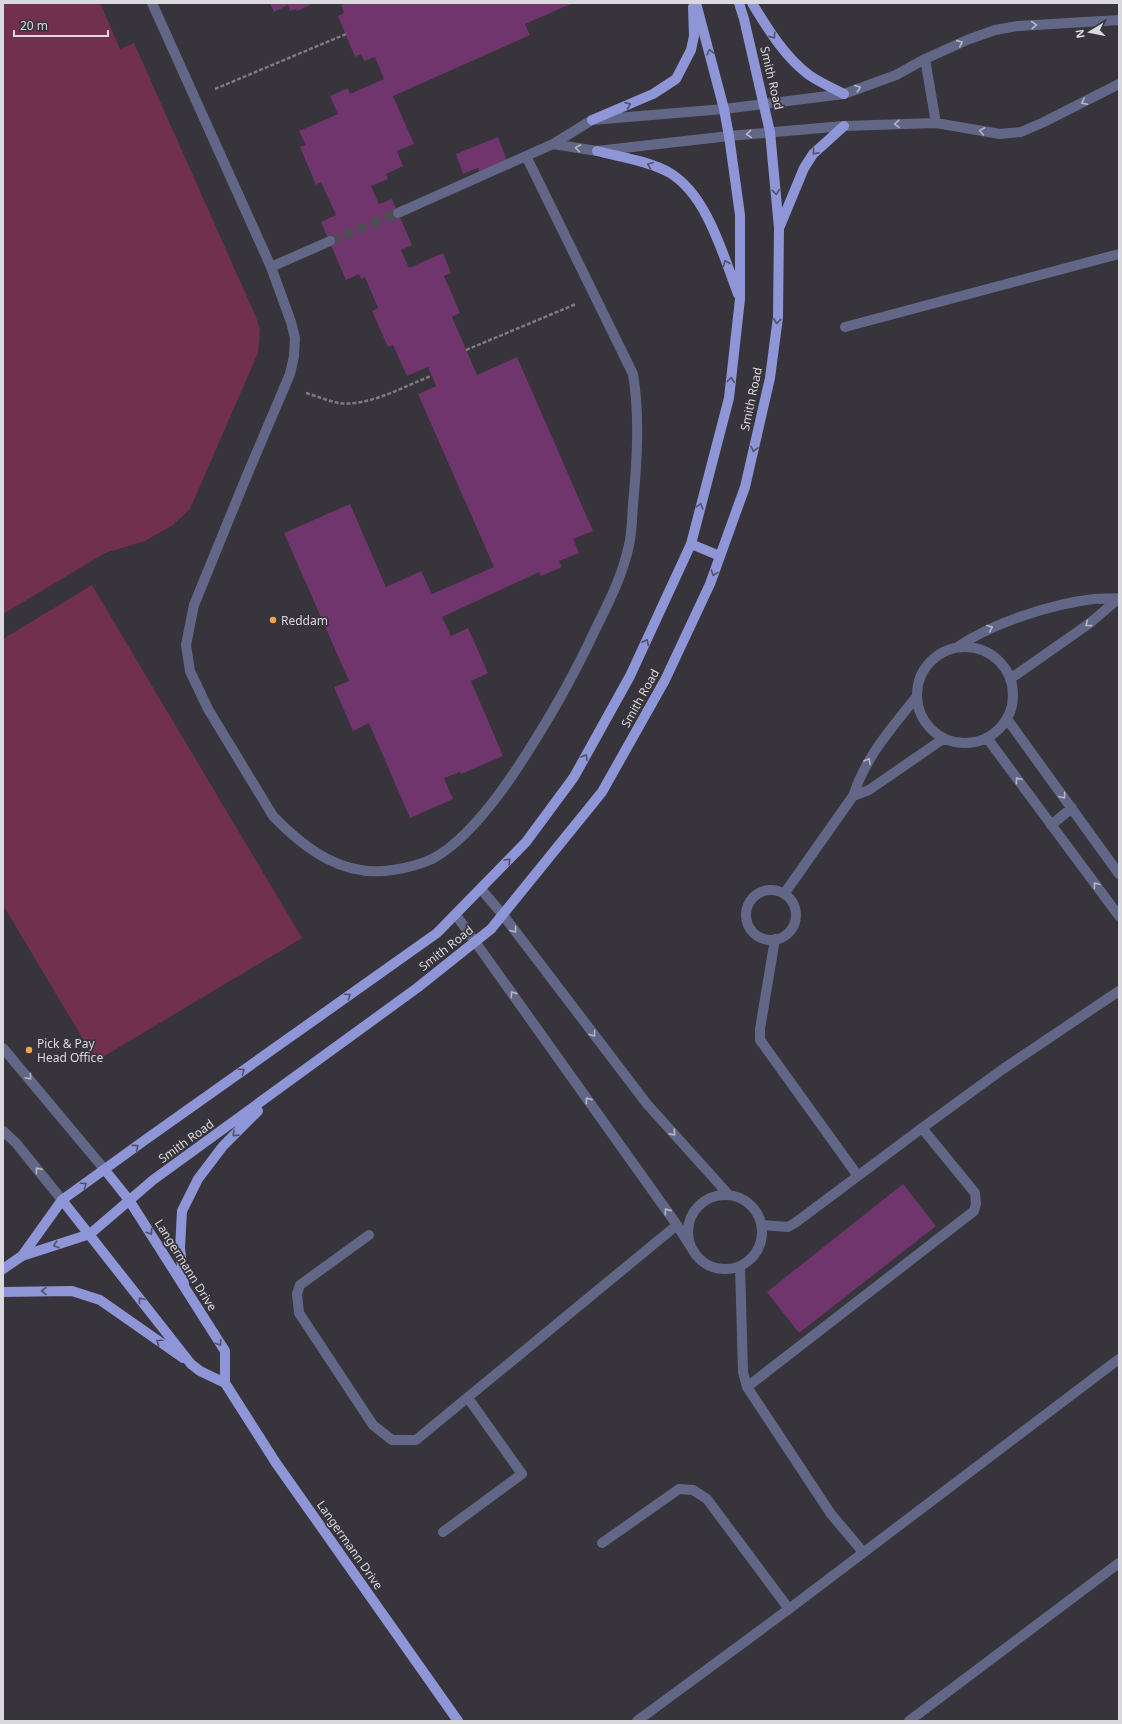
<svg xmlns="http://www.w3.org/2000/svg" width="1122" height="1724" font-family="'Noto Sans',sans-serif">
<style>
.green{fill:#71304d}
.building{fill:#6f356c}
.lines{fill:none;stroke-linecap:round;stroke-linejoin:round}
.minor-tunnel{stroke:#4f4d53;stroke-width:10;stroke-dasharray:10 5;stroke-linecap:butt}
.path{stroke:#7d7b81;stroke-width:2.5;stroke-dasharray:4 2;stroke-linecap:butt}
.minor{stroke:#636787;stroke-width:10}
.major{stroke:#8f96d7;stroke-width:10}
.oneway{stroke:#b6b7c3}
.oneway2{stroke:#51516a}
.poi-dot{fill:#f1a540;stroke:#37343b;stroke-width:1.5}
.labels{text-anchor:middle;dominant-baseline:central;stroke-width:3.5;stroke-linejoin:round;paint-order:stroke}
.street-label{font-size:12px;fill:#dad9dd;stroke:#37343b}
.poi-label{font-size:12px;fill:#dad9dd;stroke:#37343b;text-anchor:start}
</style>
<rect width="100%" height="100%" fill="#37343b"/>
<path class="green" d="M 3,3 L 100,3 L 120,49 L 134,43 L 256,317 L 260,329 L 258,353 L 190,509 L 173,525 L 145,541 L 105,553 L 3,614 Z
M 92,585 L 302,938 L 96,1061 L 3,905 L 3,639 Z"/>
<path class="building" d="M 270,3 L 314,3 L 297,11 L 296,9 L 290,11 L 288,5 L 274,12 Z
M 347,3 L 573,3 L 525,24 L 530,35 L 393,96 L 414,144 L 397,151 L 403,166 L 386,174 L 388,179 L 371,186 L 379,204 L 392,199 L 412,245 L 401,250 L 409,268 L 443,253 L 451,273 L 444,276 L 460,313 L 452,317 L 477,375 L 517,357 L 593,531 L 573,539 L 579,553 L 559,561 L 562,567 L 541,576 L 539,572 L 442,617 L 451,636 L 468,628 L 488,673 L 471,681 L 503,756 L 461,774 L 460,772 L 444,778 L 453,799 L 410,818 L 369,723 L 353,731 L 334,687 L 349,681 L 284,533 L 350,504 L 386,587 L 421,571 L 432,594 L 494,567 L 418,394 L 436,386 L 428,367 L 407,376 L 393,345 L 388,347 L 372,311 L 378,308 L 365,277 L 361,279 L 359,274 L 346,280 L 321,222 L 336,215 L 321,182 L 316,185 L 300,147 L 306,145 L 299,131 L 338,114 L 330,96 L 348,88 L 350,94 L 384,79 L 375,57 L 364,61 L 361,54 L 355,57 L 338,16 L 344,13 L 341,5 Z
M 498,137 L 507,161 L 480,172 L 478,168 L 463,174 L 456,154 Z
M 903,1184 L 936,1226 L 799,1333 L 767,1292 Z"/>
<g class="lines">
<path class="minor-tunnel" d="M 330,241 L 398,213"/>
<path class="path" d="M 215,89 L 346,34
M 466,350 L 576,304
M 306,393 C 317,396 328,401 339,403 C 368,407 405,386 431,376"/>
<path class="minor" d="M 152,3 L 271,267 L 291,322 L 295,338 L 294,356 L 290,374 L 245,480 L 194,605 L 186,645 L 190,671 L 208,709 L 273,816 C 306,850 344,878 393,870 C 407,868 419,865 432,859 C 480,834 528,753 555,707 C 570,681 584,654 597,626 C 610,600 623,574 629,545 C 632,532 632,518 633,505 C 637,462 640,416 633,374 L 526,156
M 925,59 L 936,123
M 553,144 L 597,151 L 729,136 L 844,126 L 936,123 L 1000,134 L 1021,132 L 1044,122 L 1119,84
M 398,213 L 553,144 L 592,120 L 724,109 L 844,94 L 896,75 L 925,59 L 967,40 L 995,30 L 1018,26 L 1119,20
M 271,267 L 330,241
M 845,327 L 1119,254
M917 695a48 48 0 1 1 96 0a48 48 0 1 1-96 0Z
M 956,648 C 992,623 1051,604 1094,599 C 1103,598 1111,599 1119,598
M 1010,679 L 1090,623 L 1118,599
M 1007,719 L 1119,874
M 987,738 L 1119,916
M 853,796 L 869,790 L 943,739
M 1051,825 L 1072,808
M 481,889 L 503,915 L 647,1104 L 728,1194
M746 915a25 25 0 1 1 50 0a25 25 0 1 1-50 0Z
M 784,894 L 853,796 C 866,756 891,729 917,696
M 456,915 L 677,1225 L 696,1255
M 775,939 L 760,1029 L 760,1040 L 858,1176
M 3,1048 L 105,1170
M 3,1131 L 16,1143 L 62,1200
M688 1232a37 37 0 1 1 74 0a37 37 0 1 1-74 0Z
M 762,1225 L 788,1227 L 795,1223 L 922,1128 L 1003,1069 L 1119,991
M 369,1235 L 300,1285 L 297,1294 L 299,1313 L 373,1425 L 392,1440 L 416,1440 L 677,1225
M 740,1266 L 743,1372 L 747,1387 L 831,1514 L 863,1552
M 747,1387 L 974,1211 L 976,1204 L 975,1193 L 922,1128
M 443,1532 L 522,1474 L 468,1398
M 602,1543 L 679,1489 L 693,1490 L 707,1499 L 789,1609
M 637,1721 L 789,1609 L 1119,1359
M 909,1721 L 1119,1563"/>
<path class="major" d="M 752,3 C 768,29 784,56 809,75 C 819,82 832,88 844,94
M 592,120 L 653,94 L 676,79 L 691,50 L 694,36 L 693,7
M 597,151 C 620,157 649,161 670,173 C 707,195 723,255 738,294
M 780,226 L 804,168 L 813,154 L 844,126
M 691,544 L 720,556
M 105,1170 L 129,1200 L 225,1351 L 225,1383 L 276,1463 L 458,1721
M 62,1200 L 191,1364 L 200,1371 L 225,1383
M 22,1256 L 62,1200 L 145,1140 L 437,933 L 526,842 L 574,777 L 630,676 L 691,544 L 729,398 L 740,299 L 740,215 L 729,136 L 724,109 L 696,3
M 3,1269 L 22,1256 L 90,1234 L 153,1180 L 417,988 L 491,929 L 602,792 L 665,680 L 710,584 L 745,487 L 770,378 L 778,317 L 779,228 L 770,132 L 744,19 L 739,3
M 184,1284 L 180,1248 L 182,1211 L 198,1179 L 223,1146 L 258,1111
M 3,1292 L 72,1291 L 100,1300 L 183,1358"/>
</g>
<defs><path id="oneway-chevron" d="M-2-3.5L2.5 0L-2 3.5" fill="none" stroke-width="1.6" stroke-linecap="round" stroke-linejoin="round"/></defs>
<g class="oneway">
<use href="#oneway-chevron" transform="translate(1034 25) rotate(-4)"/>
<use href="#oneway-chevron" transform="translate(960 43) rotate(-24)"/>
<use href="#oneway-chevron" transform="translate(858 88) rotate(-20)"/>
<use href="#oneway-chevron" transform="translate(1084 102) rotate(153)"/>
<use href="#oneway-chevron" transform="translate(897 124) rotate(178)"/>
<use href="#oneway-chevron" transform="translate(982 131) rotate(-170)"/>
<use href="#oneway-chevron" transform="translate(749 134) rotate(175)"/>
<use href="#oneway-chevron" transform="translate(578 148) rotate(-171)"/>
<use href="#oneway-chevron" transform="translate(1088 624) rotate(143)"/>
<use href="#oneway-chevron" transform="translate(990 628) rotate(-23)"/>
<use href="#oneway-chevron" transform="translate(868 761) rotate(-61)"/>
<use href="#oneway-chevron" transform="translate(1018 780) rotate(-127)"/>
<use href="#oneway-chevron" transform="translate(1063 796) rotate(54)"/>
<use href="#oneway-chevron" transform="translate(1096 885) rotate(-127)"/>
<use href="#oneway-chevron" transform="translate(514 930) rotate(53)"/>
<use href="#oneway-chevron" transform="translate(513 994) rotate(-125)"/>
<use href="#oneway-chevron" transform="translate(593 1034) rotate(53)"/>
<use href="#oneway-chevron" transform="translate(29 1077) rotate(50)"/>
<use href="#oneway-chevron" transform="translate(588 1100) rotate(-125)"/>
<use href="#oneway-chevron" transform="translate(673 1133) rotate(48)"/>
<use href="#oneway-chevron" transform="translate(38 1170) rotate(-129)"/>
<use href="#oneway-chevron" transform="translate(667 1211) rotate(-125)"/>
</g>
<g class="oneway2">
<use href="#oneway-chevron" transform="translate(773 36) rotate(55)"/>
<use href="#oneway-chevron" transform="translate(710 52) rotate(-104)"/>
<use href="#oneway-chevron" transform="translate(628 105) rotate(-23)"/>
<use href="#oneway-chevron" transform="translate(815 152) rotate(131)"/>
<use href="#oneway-chevron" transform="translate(650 165) rotate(-160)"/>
<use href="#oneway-chevron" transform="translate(776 192) rotate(84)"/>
<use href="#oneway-chevron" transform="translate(726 263) rotate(-112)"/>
<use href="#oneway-chevron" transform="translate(777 321) rotate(96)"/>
<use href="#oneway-chevron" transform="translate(731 380) rotate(-83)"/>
<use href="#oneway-chevron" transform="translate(754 449) rotate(103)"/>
<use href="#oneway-chevron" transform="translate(700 506) rotate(-75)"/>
<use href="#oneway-chevron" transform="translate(714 573) rotate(110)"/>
<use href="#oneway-chevron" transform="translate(646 642) rotate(-65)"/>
<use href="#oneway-chevron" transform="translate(585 757) rotate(-61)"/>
<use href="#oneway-chevron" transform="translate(508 861) rotate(-46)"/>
<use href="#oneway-chevron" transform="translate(348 996) rotate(-35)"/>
<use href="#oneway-chevron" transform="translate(242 1071) rotate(-35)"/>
<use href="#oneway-chevron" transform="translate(235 1134) rotate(136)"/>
<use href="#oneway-chevron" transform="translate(136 1147) rotate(-37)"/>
<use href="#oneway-chevron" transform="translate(84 1185) rotate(-35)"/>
<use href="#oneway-chevron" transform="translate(150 1232) rotate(57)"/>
<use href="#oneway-chevron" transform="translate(56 1245) rotate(162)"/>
<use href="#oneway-chevron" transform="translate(44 1291) rotate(-179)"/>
<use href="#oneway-chevron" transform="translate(141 1300) rotate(-128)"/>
<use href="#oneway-chevron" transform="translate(159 1342) rotate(-145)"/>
<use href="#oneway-chevron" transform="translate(219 1343) rotate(58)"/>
</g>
<g class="poi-dot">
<circle cx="273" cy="620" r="4"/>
<circle cx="29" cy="1050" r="4"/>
</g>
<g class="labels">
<g class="street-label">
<text transform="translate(772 78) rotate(77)">Smith Road</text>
<text transform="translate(751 399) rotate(-78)">Smith Road</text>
<text transform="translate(640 698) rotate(-61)">Smith Road</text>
<text transform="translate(446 948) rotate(-38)">Smith Road</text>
<text transform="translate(186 1141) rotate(-36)">Smith Road</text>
<text transform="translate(186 1265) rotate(58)">Langermann Drive</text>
<text transform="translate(350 1545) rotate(55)">Langermann Drive</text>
</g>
<g class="poi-label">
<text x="281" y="620">Reddam</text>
<text x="37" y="1043">Pick &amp; Pay<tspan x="37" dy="14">Head Office</tspan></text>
</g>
</g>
<rect width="1122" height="1724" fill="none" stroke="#dad9dd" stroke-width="8"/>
<g transform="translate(1090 32) rotate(260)" stroke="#37343b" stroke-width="3" paint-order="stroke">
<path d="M0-3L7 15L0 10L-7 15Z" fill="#dad9dd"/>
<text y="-6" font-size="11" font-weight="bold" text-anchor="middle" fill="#dad9dd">N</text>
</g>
<path d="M14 30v6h94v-6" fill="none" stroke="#dad9dd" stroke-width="2"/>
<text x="20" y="30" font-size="12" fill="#dad9dd" stroke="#37343b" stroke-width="3" paint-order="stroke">20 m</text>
</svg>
